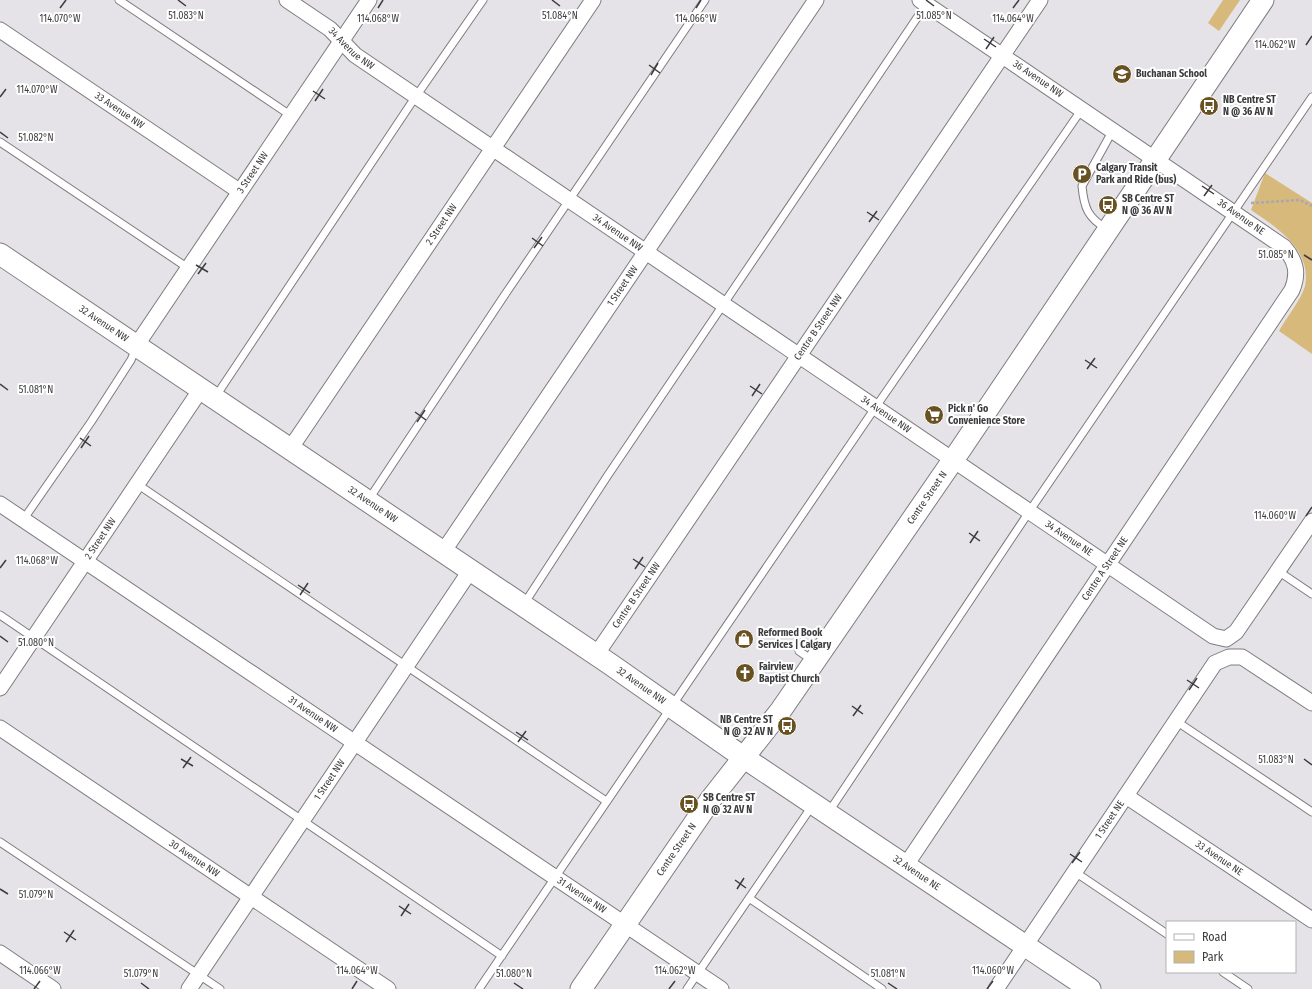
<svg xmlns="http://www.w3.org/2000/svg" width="1312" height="989" font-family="'Fira Sans Condensed',sans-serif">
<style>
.green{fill:#d8b97c}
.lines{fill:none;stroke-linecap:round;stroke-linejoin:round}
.lane-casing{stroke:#7e7c80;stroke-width:9}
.street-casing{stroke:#7e7c80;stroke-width:17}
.secondary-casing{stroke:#7e7c80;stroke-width:23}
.path{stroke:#aaa8ac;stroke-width:2.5;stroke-dasharray:3 2;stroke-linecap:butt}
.lane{stroke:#fff;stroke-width:7}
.street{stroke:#fff;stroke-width:15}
.secondary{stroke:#fff;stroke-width:21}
.ticks{fill:none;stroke:#3c3b3d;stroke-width:1.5}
.labels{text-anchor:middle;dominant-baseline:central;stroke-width:4;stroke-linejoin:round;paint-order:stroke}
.street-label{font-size:10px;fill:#3c3b3d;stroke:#fff}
.poi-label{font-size:10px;font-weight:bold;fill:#3c3b3d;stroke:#fff;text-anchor:start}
.ticks-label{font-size:10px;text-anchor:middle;fill:#3c3b3d;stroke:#fff;stroke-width:4;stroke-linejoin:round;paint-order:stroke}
</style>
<rect width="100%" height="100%" fill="#e5e3e8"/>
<path class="green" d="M 1223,0 L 1240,0 L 1219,31 L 1208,23 Z
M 1265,173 L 1312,203 L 1312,354 L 1279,331 C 1287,316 1300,302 1305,286 C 1312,249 1276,227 1251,210 Z"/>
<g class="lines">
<g class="lane-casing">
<path id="lane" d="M 119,0 L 290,115
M 0,142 L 188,268
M 1107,229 C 1088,218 1084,208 1082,186 L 1113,130
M 216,396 L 410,105 L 483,0
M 137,484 L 606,801
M 369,499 L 504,296 L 705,0
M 23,520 L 91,422 L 131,360 L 136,348
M 1278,571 L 1312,594
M 524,604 L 608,475 L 927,3
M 0,615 L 502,956
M 799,651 L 812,660
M 1176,721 L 1312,812
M 828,813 L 1035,503 L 1312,97
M 0,842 L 220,989
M 1075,872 L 1167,934
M 749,898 L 882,989
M 1223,972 L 1248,989
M 479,989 L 875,408 L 1082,109
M 687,989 L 812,806"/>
</g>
<g class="street-casing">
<g id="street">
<path id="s1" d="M 287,0 L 330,29 L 355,55 L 1213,636 L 1226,639 L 1236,632 L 1312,521"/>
<path id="s2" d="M 0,30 L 239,191"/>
<path id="s3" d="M 136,346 L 369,0"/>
<path id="s4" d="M 290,449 L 593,0"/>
<path id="s5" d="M 0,504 L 721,989"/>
<path id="s6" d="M 443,552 L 816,0"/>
<path id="s7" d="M 596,655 L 1040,0"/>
<path id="s8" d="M 0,688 L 201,389"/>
<path id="s9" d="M 0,728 L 388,989"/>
<path id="s10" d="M 1126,796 L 1312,920"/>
<path id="s11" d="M 906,865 L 1292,290 C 1299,273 1296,261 1284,247 L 920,0"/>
<path d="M 0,953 L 53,989"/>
<path id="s12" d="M 189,989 L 470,571"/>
<path id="s13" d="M 996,989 L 1215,663 L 1229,657 L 1242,657 L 1312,703"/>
</g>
</g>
<g class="secondary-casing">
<g id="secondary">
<path id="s14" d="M 0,254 L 610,664 L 743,757 L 1090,989"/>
<path id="s15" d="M 581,989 L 711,799 L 781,710 L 960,450 L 1263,0"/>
</g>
</g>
<path class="path" d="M 1251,203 L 1300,200 L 1312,206"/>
<use href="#lane" class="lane"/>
<use href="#street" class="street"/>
<use href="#secondary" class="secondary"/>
</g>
<path class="ticks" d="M 178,0 L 186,6M 552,0 L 560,6M 926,0 L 934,6M 60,8 L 66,0M 378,8 L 383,0M 696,8 L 701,0M 1013,8 L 1019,0M 984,39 L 996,47M 1306,45 L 1312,36M 986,49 L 994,37M 649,65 L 660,73M 651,75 L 658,63M 313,91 L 325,99M 0,97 L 6,89M 315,101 L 323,89M 0,132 L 8,138M 1202,186 L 1214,194M 1204,196 L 1212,185M 867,212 L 879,220M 869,222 L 877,211M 532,238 L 543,246M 534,248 L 542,237M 1304,255 L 1312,260M 196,265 L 208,272M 198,274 L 206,263M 1085,360 L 1097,368M 1087,369 L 1095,358M 0,384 L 8,390M 750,386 L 762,394M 752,396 L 760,384M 415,412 L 426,420M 417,422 L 425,410M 80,438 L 91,446M 81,448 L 89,436M 1306,516 L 1312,507M 969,533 L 980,541M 970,543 L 978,531M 633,559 L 645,567M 0,568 L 6,560M 635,569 L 643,557M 298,585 L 310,593M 300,595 L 308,583M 0,636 L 8,642M 1187,680 L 1199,688M 1189,690 L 1197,678M 852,706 L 863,714M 853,716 L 861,705M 516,732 L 528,740M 518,742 L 526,731M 181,759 L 193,766M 1304,759 L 1312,765M 183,768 L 191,757M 1070,854 L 1082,862M 1072,863 L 1080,852M 735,880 L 746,888M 0,889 L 8,894M 737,889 L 744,878M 399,906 L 411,914M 401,916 L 409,904M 64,932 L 76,940M 66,942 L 74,930M 141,983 L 149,989M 514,983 L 523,989M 888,983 L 897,989M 34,989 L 40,981M 352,989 L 357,981M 669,989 L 675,981M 987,989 L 993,981"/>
<defs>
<g id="school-disc" transform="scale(1)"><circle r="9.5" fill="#695222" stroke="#fff"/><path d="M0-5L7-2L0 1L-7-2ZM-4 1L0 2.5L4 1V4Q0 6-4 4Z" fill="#fff"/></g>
<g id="bus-disc" transform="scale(1)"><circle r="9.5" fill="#695222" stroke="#fff"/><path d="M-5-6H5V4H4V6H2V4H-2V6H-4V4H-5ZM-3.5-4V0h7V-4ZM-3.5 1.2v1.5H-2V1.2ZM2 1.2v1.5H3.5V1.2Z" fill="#fff"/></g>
<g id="parking-disc" transform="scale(1)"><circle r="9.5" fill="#695222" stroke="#fff"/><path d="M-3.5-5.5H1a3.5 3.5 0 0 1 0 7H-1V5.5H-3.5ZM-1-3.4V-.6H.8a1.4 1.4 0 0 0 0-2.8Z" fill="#fff"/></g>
<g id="supermarket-disc" transform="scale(1)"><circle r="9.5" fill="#695222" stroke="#fff"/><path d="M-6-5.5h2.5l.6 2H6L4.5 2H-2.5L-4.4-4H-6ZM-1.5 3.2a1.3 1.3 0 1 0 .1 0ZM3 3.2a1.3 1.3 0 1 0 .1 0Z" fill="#fff"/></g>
<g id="shop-disc" transform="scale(1)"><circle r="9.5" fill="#695222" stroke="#fff"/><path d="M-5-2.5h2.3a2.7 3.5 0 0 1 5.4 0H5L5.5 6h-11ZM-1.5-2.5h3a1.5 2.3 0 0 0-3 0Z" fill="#fff"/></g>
<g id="church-disc" transform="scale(1)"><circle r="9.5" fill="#695222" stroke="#fff"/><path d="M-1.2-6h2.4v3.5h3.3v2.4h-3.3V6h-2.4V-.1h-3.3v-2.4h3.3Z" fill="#fff"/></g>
</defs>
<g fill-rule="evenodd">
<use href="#school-disc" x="1122" y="74"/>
<use href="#bus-disc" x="1209" y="106"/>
<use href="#parking-disc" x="1082" y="174"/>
<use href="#bus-disc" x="1108" y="205"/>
<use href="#supermarket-disc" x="934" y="415"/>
<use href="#shop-disc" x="744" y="639"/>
<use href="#church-disc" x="745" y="673"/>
<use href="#bus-disc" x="787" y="726"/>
<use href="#bus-disc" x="689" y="804"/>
</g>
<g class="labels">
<g class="street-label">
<text stroke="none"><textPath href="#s1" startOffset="81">34 Avenue NW</textPath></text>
<text transform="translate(1038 79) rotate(34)">36 Avenue NW</text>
<text stroke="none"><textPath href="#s2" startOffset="144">33 Avenue NW</textPath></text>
<text stroke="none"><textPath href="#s3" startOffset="209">3 Street NW</textPath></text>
<text transform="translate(1241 217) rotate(35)">36 Avenue NE</text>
<text stroke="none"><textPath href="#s4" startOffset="271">2 Street NW</textPath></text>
<text stroke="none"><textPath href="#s1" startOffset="405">34 Avenue NW</textPath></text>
<text stroke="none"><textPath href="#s6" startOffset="321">1 Street NW</textPath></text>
<text stroke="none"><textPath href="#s14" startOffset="125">32 Avenue NW</textPath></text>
<text stroke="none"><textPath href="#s7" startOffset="396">Centre B Street NW</textPath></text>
<text stroke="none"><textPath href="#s1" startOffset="729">34 Avenue NW</textPath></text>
<text stroke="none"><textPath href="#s15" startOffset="601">Centre Street N</textPath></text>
<text stroke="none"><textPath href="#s14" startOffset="449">32 Avenue NW</textPath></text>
<text stroke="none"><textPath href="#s8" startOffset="180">2 Street NW</textPath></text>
<text stroke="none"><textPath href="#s1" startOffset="950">34 Avenue NE</textPath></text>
<text stroke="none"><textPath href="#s11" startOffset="357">Centre A Street NE</textPath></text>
<text stroke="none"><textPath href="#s7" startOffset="72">Centre B Street NW</textPath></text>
<text stroke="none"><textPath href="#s14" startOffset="773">32 Avenue NW</textPath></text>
<text stroke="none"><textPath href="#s5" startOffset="377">31 Avenue NW</textPath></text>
<text stroke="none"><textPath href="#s12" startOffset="252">1 Street NW</textPath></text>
<text stroke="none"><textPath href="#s13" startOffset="204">1 Street NE</textPath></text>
<text stroke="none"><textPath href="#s15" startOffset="169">Centre Street N</textPath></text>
<text stroke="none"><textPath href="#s9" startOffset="234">30 Avenue NW</textPath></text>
<text stroke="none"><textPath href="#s10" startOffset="112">33 Avenue NE</textPath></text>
<text stroke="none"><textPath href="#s14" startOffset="1106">32 Avenue NE</textPath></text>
<text stroke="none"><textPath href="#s5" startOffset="701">31 Avenue NW</textPath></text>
</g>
<g class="poi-label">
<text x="1136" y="74">Buchanan School</text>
<text x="1223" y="100">NB Centre ST<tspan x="1223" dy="12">N @ 36 AV N</tspan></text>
<text x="1096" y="168">Calgary Transit<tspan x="1096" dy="12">Park and Ride (bus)</tspan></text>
<text x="1122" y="199">SB Centre ST<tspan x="1122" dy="12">N @ 36 AV N</tspan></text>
<text x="948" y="409">Pick n' Go<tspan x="948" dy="12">Convenience Store</tspan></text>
<text x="758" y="633">Reformed Book<tspan x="758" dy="12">Services | Calgary</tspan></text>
<text x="759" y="667">Fairview<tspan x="759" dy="12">Baptist Church</tspan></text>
<text x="773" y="720" text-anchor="end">NB Centre ST<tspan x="773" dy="12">N @ 32 AV N</tspan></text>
<text x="703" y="798">SB Centre ST<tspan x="703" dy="12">N @ 32 AV N</tspan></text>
</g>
</g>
<g class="ticks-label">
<text x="934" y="19">51.085°N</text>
<text x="186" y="19">51.083°N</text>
<text x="560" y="19">51.084°N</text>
<text x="60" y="22">114.070°W</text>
<text x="378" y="22">114.068°W</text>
<text x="696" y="22">114.066°W</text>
<text x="1013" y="22">114.064°W</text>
<text x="1275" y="48">114.062°W</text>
<text x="37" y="93">114.070°W</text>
<text x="36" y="141">51.082°N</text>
<text x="1276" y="258">51.085°N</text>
<text x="36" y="393">51.081°N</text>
<text x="1275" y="519">114.060°W</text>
<text x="37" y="564">114.068°W</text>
<text x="36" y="646">51.080°N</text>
<text x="1276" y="763">51.083°N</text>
<text x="36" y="898">51.079°N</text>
<text x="40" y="974">114.066°W</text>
<text x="357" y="974">114.064°W</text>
<text x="675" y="974">114.062°W</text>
<text x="993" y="974">114.060°W</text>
<text x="141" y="977">51.079°N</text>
<text x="514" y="977">51.080°N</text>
<text x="888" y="977">51.081°N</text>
</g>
<rect x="1166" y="921" width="130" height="52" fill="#ffffff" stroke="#b1b1b1"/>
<rect x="1174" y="934" width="20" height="6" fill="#ffffff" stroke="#b1b1b1"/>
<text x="1202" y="941" font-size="12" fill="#3c3b3d">Road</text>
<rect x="1174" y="951" width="20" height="12" fill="#d8b97c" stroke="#b1b1b1"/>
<text x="1202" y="961" font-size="12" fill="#3c3b3d">Park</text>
</svg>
